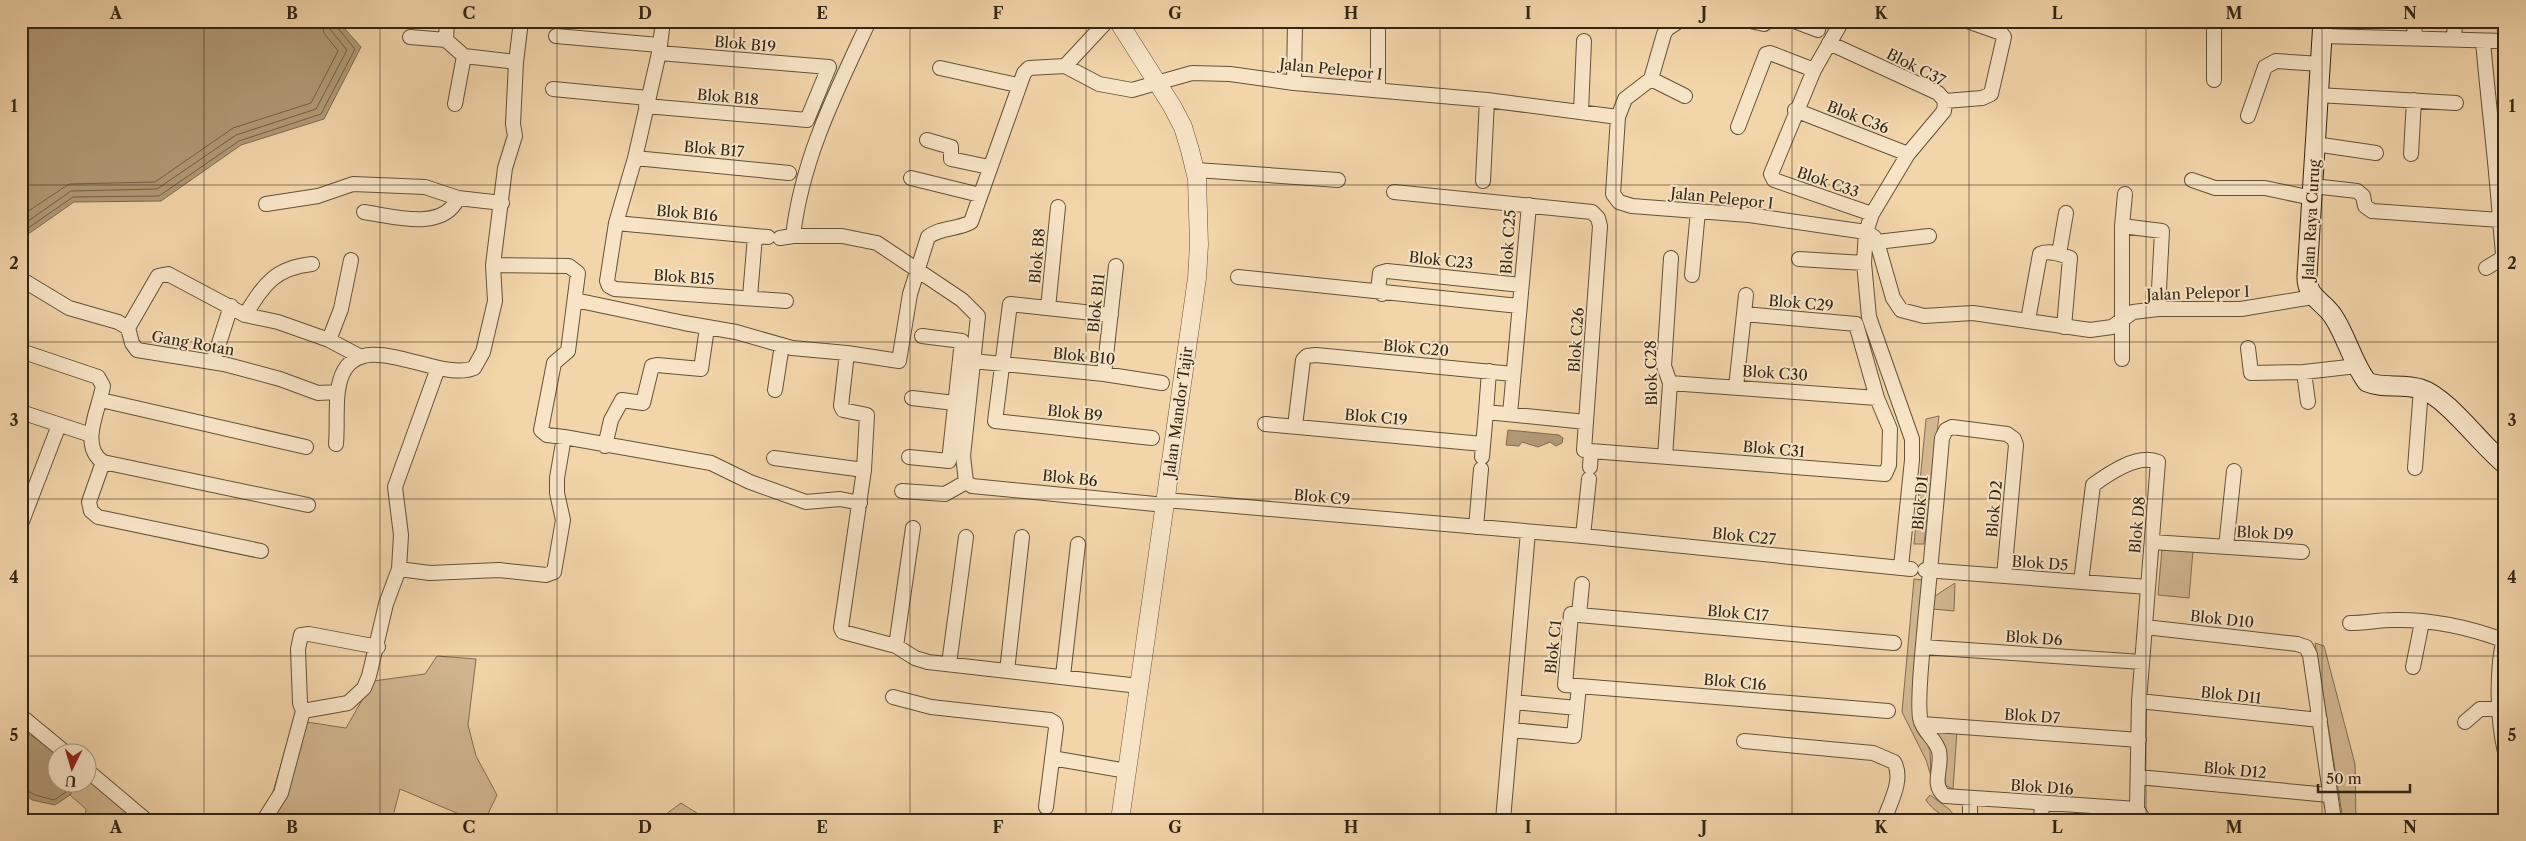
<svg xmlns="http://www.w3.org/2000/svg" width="2526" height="841" font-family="'Libre Caslon Text',serif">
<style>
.green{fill:#d2b790;stroke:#826e52}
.water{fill:#b19a76;stroke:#7f6c4f}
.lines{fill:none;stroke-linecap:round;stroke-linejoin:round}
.shore{stroke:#726045;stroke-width:1}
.minor-casing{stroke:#635239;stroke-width:16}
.tertiary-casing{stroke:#635239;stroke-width:19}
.secondary-casing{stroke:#332614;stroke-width:21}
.minor{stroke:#f7e4c7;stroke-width:14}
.tertiary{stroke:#f7e4c7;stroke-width:18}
.secondary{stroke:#f7e4c7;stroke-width:19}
.grid{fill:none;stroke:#332614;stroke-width:1;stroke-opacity:0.55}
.labels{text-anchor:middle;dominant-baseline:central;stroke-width:4;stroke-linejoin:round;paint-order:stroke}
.street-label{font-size:15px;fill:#332614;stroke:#f7e4c7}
.neatline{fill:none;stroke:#332614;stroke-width:2}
.grid-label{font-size:16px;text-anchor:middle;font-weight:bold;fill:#332614}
</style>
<rect width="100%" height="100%" fill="#f2d5a9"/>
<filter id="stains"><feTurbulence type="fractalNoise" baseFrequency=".004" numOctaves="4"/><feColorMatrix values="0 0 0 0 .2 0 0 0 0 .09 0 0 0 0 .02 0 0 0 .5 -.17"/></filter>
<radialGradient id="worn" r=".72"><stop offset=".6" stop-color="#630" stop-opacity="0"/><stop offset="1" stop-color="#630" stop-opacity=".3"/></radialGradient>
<path class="green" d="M 1939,416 L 1924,544 L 1914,544 L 1926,419 Z
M 2162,549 L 2193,551 L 2189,598 L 2158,595 Z
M 1914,579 L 1923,580 L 1913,715 L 1930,750 L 1931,776 L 1926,760 L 1902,712 Z
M 1955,583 L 1954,611 L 1933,609 L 1935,596 Z
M 2315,643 L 2324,646 L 2355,764 L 2356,820 L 2343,820 Z
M 437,656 L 476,659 L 468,725 L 476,756 L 497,795 L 485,820 L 473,820 L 400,789 L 392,820 L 265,820 L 293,722 C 310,721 329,726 346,728 L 373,681 L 425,674 Z
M 1935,730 L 1957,731 L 1953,789 L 1945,785 L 1944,751 Z
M 88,774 L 148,820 L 85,820 L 86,809 L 70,795 L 76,784 L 88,784 Z
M 1930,795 L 1949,809 L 1958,820 C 1947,820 1932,810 1926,800 Z
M 681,803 L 708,820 L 658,820 Z
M 2075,812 L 2136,817 L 2136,820 L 2075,820 Z"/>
<path class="water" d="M 21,21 L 338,21 L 361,47 L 324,119 L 241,145 L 161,201 L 74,202 L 21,239 Z
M 1508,430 L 1559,435 L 1563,438 L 1562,443 L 1556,446 L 1550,442 L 1538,447 L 1522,442 L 1519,446 L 1506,445 Z
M 21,729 L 58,753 L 58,784 L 76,784 L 70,795 L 55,805 L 32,800 L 21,791 Z"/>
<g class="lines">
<path class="shore" d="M 21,216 L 69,184 L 155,182 L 233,128 L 311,103 L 338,51 L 324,33 L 321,21
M 21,226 L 71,191 L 157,189 L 236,135 L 316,109 L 347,50 L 330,29 L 329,21
M 21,233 L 73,197 L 159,196 L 239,141 L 321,114 L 355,49 L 336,26 L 335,21
M 21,787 L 35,795 L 54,800 L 66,792 L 70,784"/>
<g class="minor-casing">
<path id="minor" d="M 663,21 L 659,53 L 635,158 L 616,223 L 607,281 L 609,286 L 615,289 L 786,301
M 1378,21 L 1378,90
M 1750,21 L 1764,24 L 1768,21
M 1794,21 L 1818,30
M 1842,21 L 1814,70 L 1771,174 L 1774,180 L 1872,214
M 556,36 L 659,45
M 2322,36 L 2505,41
M 410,37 L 446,40 L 464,56 L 516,62
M 2414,38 L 2415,21
M 2454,39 L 2455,21
M 446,40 L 447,21
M 1829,43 L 1938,93 L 1945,101
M 1065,66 L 1107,21
M 940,68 L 1017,85
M 1651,79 L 1685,96
M 2214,80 L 2214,23
M 1294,83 L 1295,21
M 553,89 L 648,98
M 2318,95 L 2456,103
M 1945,101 L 1982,98 L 1991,94 L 2004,37 L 2001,33 L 1967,21
M 455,104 L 464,56
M 646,106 L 807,120 L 829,67 L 659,53
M 1795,110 L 1908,154
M 1581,112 L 1584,41
M 2248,116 L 2265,67 L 2276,61 L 2321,64
M 1618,117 L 1625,99 L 1651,79 L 1664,34 L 1667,29 L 1679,21
M 1738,127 L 1766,54 L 1770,53 L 1814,70
M 927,140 L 951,147 L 951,159 L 989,167
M 2315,144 L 2376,153
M 2411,154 L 2414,100
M 635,158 L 789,173
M 1196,170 L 1338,180
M 911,178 L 980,195
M 2192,180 L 2215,188 L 2265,188 L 2312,198
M 1483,181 L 1487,100
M 2313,186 L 2357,191 L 2363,196 L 2365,206 L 2372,211 L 2500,220 C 2496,160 2488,101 2483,41
M 1394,192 L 1592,212 L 1598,218 L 1600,226 L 1584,450 L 1591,451
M 266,204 L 318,196 L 353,184 L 425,187 L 458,198
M 364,212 C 393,216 443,232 458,198 L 502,203
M 616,223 L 755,236
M 2122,226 L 2162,231 L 2158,309
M 793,236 L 842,236 L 877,243 L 962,300 L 978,316 L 963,456 L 966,482 L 972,486 L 1165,505
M 780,238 L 793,236 C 802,158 836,92 869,21
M 1877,242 L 1929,236
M 2059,254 L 2066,213
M 1799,259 L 1864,263
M 2486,268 L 2501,259 L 2503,254 L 2500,220 L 2505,220
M 1692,275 L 1698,211
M 1238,277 L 1519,306
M 21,279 L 69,308 L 118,322 L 128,328 L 132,343 L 137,350 L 224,364 L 280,379 L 318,393 L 337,392
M 1382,294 L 1378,290 L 1380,273 L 1387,271 L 1521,285
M 750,297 L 755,236 L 768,237
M 575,300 L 684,323 L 736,332 L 792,348 L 847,353 L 899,361 L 910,294 L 928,237 C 940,227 957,230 971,222 L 1024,73 L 1029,68 L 1065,66 L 1099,84 L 1132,90 L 1192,73 L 1230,74 L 1294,83 L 1487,100 L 1618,117 L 1613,194 L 1619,202 L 1632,206 L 1749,215 L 1866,232 L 1874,237 L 1877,242 L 1893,298 L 1901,310 L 1924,316 L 1973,313 L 2090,330 L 2112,327 L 2133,312 L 2158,309 L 2241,309 L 2313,297
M 1048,308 L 1058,207
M 245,315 C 264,285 274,268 312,264
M 1111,315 L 1010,304 L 995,421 L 1152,438
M 2028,320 L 2040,254 C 2048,250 2062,254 2070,258 L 2064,327
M 128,328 L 158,276 L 168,274 L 245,315 L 278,322 L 329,340 L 361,357
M 329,340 L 341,309 L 351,260
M 2248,348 L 2251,373 L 2304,372 L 2357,366
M 21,351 L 98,377 L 103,386 C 99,409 79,446 103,462 L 308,505
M 847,353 L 841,406 L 843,410 L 867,415 L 864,470
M 2122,359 L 2122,226 L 2125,194
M 973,361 L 1104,374 L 1162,383
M 213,362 L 231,306
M 2304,372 L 2308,402
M 1104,374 L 1116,266
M 1670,383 L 1877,398
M 1736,387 L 1746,295
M 775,390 L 782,345
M 912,398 L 963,404
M 101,400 L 306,447
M 21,412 L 91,435
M 1486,412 L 1489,371
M 1510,414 L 1529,205
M 1265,424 L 1483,444
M 1295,426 L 1303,360 L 1307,356 L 1316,355 L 1513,374
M 564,437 L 711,463 L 750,482 L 806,502 L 840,499 L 860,503
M 336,444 C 338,423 334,394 342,375 C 362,326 439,383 474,368 L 483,352 L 495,301 L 493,265 L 505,168 L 515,136 L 513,124 L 516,62 L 521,21
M 605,446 L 611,420 L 622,400 L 643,403 L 652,366 L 657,365 L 701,369 L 707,328
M 909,457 L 949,461 L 962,341 L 922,336
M 1482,457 L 1486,412 L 1586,422
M 1665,457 L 1670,383 L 1664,366 L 1671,258
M 774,458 L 864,470 L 841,628 L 843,632 L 896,646 L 915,658 L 928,662 L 1139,686
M 103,462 L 89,502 L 91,511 L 98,517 L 261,551
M 1590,467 L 1591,451 L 1885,474 L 1889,465 L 1890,429 L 1877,398 L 1856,324 L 1744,314
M 2415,468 L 2421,389
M 902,491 L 945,494 L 966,482
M 1166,500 L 1583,536 L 1911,569
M 21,524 L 59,425
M 1476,527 L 1481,469
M 1583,536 L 1589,479
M 2152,542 L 2302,552
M 2226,547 L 2234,471
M 1901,567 L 1912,460 L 1912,439 L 1869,317 L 1864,263 L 1866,232 L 1872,214 L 1908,154 L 1944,111 L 1945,101
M 399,569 L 430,573 L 499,570 L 546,575 L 554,572 L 563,520 L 557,493 L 557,478 L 564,437 L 547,435 L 541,430 L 554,363 L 568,351 L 578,273 L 569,266 L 493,265
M 1925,570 L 2148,587
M 2004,576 L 2016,445 L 2014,439 L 2007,434 L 1952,427 L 1946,430 L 1942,438 C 1937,499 1931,561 1925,623 C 1923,648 1917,695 1920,718 C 1922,731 1936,739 1939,751 C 1943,767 1930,785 1945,796 L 2137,809
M 2081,582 L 2093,485 C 2108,474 2138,453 2158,462 L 2139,701 L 2137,809 L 2144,820
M 1579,615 L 1894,643
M 2350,623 C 2365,623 2379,620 2393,620 C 2431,619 2468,627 2503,640
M 2145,627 L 2297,644 L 2306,647 L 2310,655 L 2334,820
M 2505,634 C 2496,667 2497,718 2505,752
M 896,646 L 913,528
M 1923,647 L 2142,662
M 949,664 L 966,537
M 2413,667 L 2422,622
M 1007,671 L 1022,537
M 1063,676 L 1078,544
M 1579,686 L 1888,711
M 893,697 L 931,707 L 1050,720 L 1055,723 L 1056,728 L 1046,807
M 2139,701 L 2320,720
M 1514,702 L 1577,708
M 303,711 L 300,703 L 298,649 L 301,635 L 309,634 L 378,647
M 21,716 L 67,754
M 2465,722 L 2480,709 L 2500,709
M 1922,724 L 2139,740
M 1512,730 L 1574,736 L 1579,686 L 1565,685 L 1571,614 L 1579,615 L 1582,584
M 1744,741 L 1873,753 L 1894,762 C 1904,779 1890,803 1884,820
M 1052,758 L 1127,771
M 88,771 L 146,820
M 2138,777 L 2329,795
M 264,820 L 281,793 L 303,711 L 348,703 L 364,688 L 369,676 L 386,604 L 399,569 L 401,535 L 395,487 L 438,368
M 1503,820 L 1528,532
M 1970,820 L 1970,798
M 2041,820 L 2042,803"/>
</g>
<g class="tertiary-casing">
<path id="tertiary" d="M 1118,21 L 1172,106 L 1183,127 L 1190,150 L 1197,179 L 1199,245 L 1197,278 L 1120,820"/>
</g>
<g class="secondary-casing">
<path id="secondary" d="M 2323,21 L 2307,276 C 2306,297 2323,301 2333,316 C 2347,337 2352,362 2367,382 C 2383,389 2403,383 2421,389 C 2447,397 2481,445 2505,464"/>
</g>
<use href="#minor" class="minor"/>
<use href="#tertiary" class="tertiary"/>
<use href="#secondary" class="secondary"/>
</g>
<path class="grid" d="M 204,21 L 204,820M 380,21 L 380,820M 557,21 L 557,820M 734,21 L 734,820M 910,21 L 910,820M 1086,21 L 1086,820M 1263,21 L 1263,820M 1440,21 L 1440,820M 1616,21 L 1616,820M 1792,21 L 1792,820M 1969,21 L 1969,820M 2146,21 L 2146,820M 2322,21 L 2322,820M 21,185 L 2505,185M 21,342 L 2505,342M 21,499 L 2505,499M 21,656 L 2505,656"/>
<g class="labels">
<g class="street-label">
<text transform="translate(745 44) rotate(5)">Blok B19</text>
<text transform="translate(1916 67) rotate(27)">Blok C37</text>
<text transform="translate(1331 69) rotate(6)">Jalan Pelepor I</text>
<text transform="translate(728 97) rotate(5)">Blok B18</text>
<text transform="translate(1858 117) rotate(21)">Blok C36</text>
<text transform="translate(714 149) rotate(5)">Blok B17</text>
<text transform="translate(1828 182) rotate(19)">Blok C33</text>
<text transform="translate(1722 198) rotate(6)">Jalan Pelepor I</text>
<text transform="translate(687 213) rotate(5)">Blok B16</text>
<text transform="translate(2311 220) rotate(-87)">Jalan Raya Curug</text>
<text transform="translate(1508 242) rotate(-86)">Blok C25</text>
<text transform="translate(1037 256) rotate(-85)">Blok B8</text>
<text transform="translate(1441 260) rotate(6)">Blok C23</text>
<text transform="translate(684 277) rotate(4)">Blok B15</text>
<text transform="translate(2198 293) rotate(-2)">Jalan Pelepor I</text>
<text transform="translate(1096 303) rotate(-84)">Blok B11</text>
<text transform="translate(1801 303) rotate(5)">Blok C29</text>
<text transform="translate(1576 340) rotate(-86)">Blok C26</text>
<text transform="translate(193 343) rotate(10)">Gang Rotan</text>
<text transform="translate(1416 348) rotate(5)">Blok C20</text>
<text transform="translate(1084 356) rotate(6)">Blok B10</text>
<text transform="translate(1651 373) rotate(-91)">Blok C28</text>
<text transform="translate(1775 373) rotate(4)">Blok C30</text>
<text transform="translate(1178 412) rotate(-82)">Jalan Mandor Tajir</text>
<text transform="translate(1075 413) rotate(6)">Blok B9</text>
<text transform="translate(1376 417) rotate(5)">Blok C19</text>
<text transform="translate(1774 449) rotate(5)">Blok C31</text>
<text transform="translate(1070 478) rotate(6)">Blok B6</text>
<text transform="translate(1322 497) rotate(5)">Blok C9</text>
<text transform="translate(1920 503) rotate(-85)">Blok D1</text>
<text transform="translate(1994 509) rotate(-85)">Blok D2</text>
<text transform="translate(2137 525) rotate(-85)">Blok D8</text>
<text transform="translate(2265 533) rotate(3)">Blok D9</text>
<text transform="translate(1744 536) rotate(6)">Blok C27</text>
<text transform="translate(2040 563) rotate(4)">Blok D5</text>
<text transform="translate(1738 613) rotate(5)">Blok C17</text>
<text transform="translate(2222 619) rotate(6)">Blok D10</text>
<text transform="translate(2034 638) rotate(4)">Blok D6</text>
<text transform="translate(1553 647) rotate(-84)">Blok C1</text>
<text transform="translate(1735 682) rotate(5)">Blok C16</text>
<text transform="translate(2231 695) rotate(6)">Blok D11</text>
<text transform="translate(2032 716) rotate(4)">Blok D7</text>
<text transform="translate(2235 770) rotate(5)">Blok D12</text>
<text transform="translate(2042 787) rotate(4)">Blok D16</text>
</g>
</g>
<rect width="2526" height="841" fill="none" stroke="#f2d5a9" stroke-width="55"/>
<g transform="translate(72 768) rotate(185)"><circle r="24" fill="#f7e4c7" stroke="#a9987f"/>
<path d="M0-4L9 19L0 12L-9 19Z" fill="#8f2418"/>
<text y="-8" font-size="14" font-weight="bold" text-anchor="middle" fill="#332614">U</text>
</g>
<path d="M2318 784v8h92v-8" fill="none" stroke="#332614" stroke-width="2.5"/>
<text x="2326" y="784" font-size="15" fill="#332614" stroke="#f7e4c7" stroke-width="4" paint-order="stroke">50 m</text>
<rect x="28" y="28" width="2470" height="786" class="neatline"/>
<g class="grid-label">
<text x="116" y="19">A</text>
<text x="292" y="19">B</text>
<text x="469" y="19">C</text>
<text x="645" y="19">D</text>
<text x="822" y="19">E</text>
<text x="998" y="19">F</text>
<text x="1175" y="19">G</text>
<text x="1351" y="19">H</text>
<text x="1528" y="19">I</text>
<text x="1704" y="19">J</text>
<text x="1881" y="19">K</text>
<text x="2057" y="19">L</text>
<text x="2234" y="19">M</text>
<text x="2410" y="19">N</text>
<text x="14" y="112">1</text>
<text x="2512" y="112">1</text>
<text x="14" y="269">2</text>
<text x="2512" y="269">2</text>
<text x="14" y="426">3</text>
<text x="2512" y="426">3</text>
<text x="14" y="583">4</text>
<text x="2512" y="583">4</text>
<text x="14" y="741">5</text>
<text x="2512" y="741">5</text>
<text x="116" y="833">A</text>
<text x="292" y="833">B</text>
<text x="469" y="833">C</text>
<text x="645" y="833">D</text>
<text x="822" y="833">E</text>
<text x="998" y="833">F</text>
<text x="1175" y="833">G</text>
<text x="1351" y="833">H</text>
<text x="1528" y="833">I</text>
<text x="1704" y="833">J</text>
<text x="1881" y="833">K</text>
<text x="2057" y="833">L</text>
<text x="2234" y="833">M</text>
<text x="2410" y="833">N</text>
</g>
<rect width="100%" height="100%" filter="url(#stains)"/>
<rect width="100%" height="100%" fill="url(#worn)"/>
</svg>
